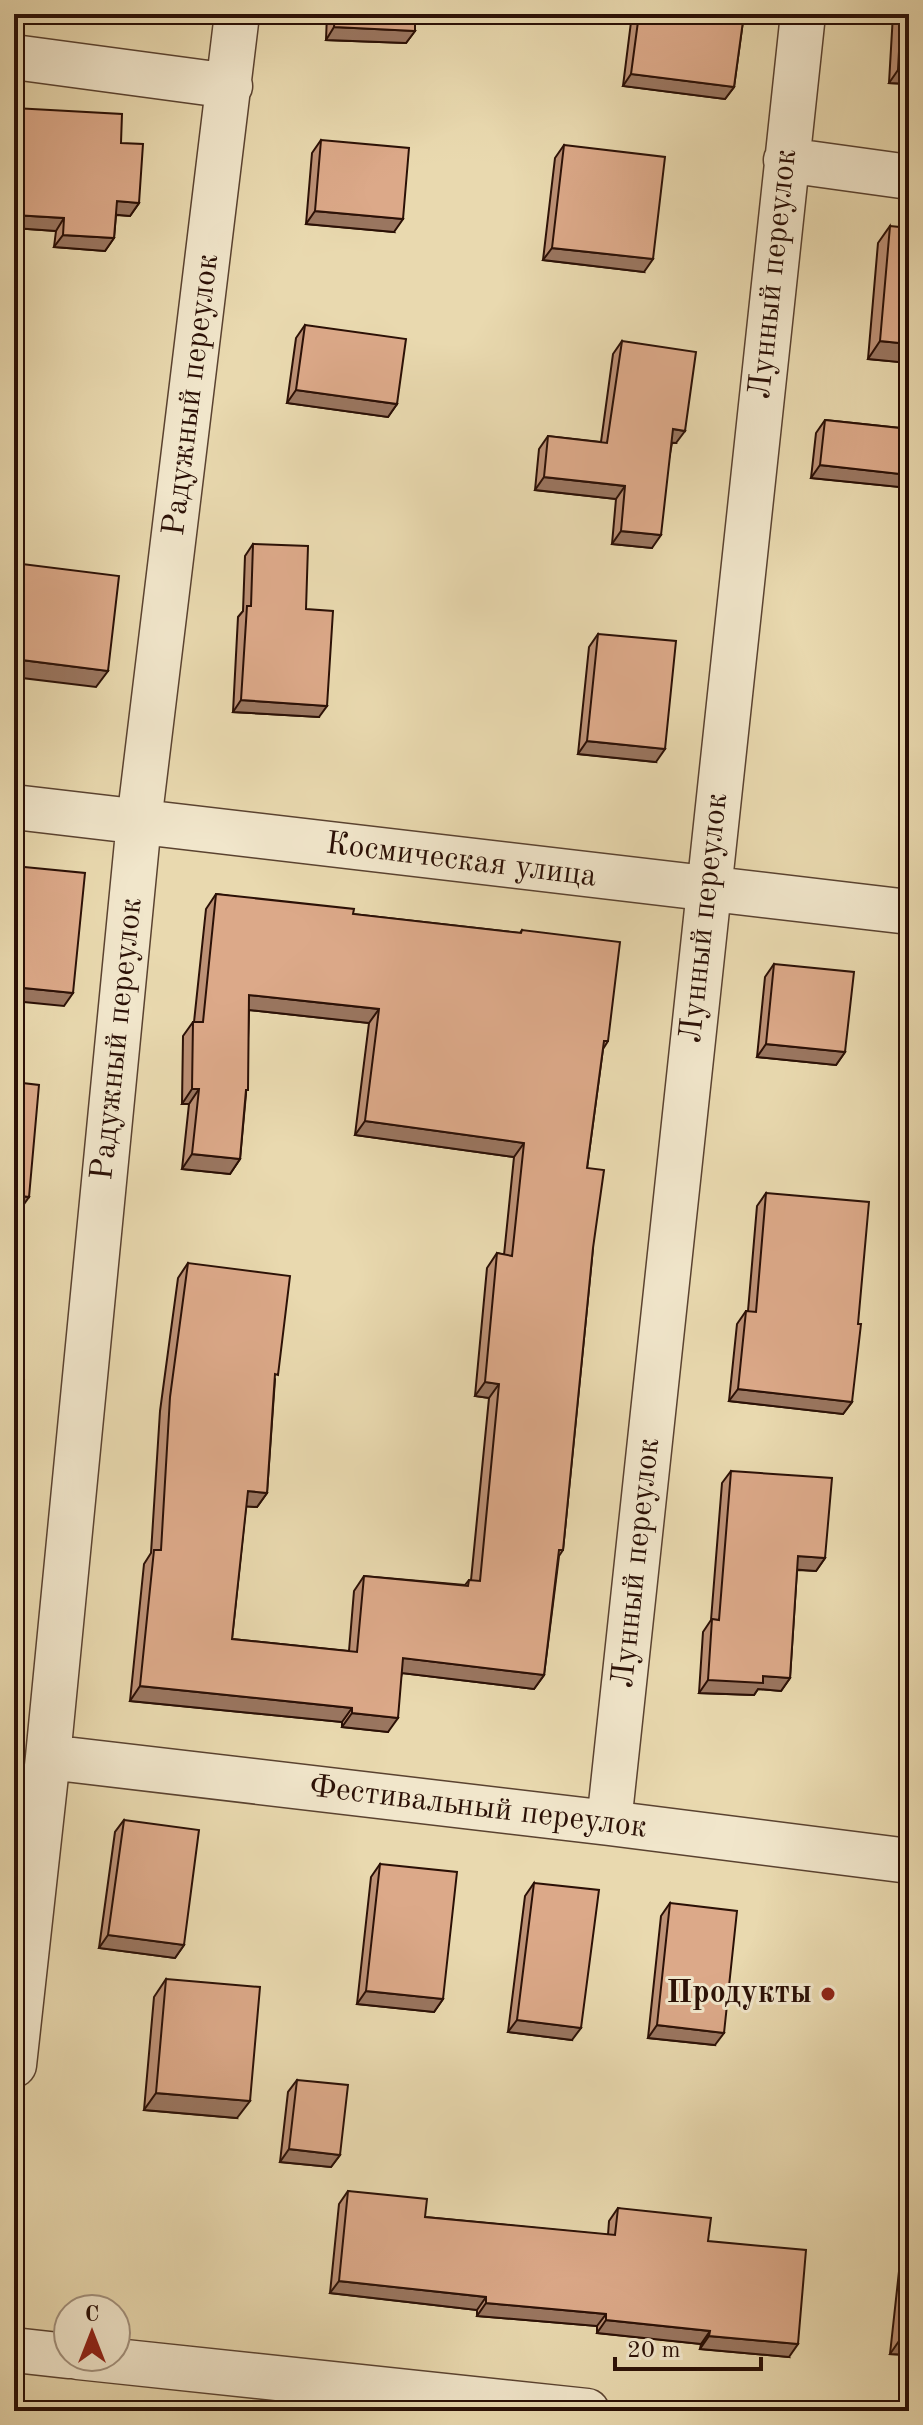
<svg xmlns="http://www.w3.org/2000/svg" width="923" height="2425" font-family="'Old Standard TT',serif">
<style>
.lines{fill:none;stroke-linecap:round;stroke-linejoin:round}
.minor-casing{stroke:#5a4230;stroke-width:47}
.minor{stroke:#f1e6cb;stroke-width:44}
.wall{fill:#bd9176;stroke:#2b1006;stroke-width:2}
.shaded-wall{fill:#9a7660;stroke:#2b1006;stroke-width:2}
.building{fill:#dca989;stroke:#2b1006;stroke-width:2}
.poi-dot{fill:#8f2418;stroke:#f1e6cb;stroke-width:3}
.labels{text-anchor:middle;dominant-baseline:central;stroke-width:6;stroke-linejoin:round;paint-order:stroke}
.street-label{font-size:32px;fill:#2b1006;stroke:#f1e6cb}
.poi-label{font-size:32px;font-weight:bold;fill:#2b1006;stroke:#f1e6cb;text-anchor:end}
</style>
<rect width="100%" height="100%" fill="#e9d9af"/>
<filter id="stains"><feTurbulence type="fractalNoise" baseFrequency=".0025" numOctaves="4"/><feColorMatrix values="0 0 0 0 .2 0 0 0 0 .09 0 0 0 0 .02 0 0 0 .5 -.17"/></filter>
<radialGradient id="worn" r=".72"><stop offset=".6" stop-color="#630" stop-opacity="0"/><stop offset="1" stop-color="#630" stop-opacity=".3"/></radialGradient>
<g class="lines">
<g class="minor-casing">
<path id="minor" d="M 14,57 L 230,86
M 786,160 L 909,177
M 14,807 L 909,912
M 48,1757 L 609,1823 L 909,1861
M 609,1823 L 803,14
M 14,2065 L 48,1757 L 139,822 L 237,14
M 14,2350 L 68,2356
M 78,2357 L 587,2411"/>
</g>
<use href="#minor" class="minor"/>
</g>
<path class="wall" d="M 327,14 L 415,14 L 415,31 L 406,43 L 326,40 Z
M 632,14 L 744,14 L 734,87 L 725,99 L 623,86 Z
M 893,14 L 909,14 L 909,84 L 889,83 Z
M 14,108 L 121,143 L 139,203 L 130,216 L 116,215 L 114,238 L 105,251 L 54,247 L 56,231 L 14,228 Z
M 321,140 L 394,232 L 306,224 L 312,153 Z
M 564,145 L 644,272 L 543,260 L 555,158 Z
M 890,226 L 909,363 L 868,359 L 878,243 Z
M 305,325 L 397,404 L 388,417 L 287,403 L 296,338 Z
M 622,341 L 676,443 L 672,443 L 652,548 L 612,544 L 616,499 L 535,490 L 539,449 L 548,436 L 601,442 L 613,354 Z
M 825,420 L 909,429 L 909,488 L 811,478 L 816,433 Z
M 253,544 L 306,609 L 319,717 L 233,712 L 238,617 L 243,611 L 245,556 Z
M 598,634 L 656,762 L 578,754 L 589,647 Z
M 216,894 L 353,914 L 520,933 L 522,930 L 608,1041 L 603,1049 L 587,1168 L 593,1248 L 563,1550 L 559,1556 L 544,1675 L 534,1689 L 402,1673 L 388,1732 L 342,1727 L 342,1722 L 130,1701 L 144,1564 L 151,1553 L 160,1411 L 178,1278 L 188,1263 L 275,1379 L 267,1493 L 257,1507 L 246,1506 L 232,1639 L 349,1651 L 354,1591 L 364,1576 L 465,1585 L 469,1580 L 471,1580 L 489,1398 L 475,1396 L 487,1268 L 497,1253 L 504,1255 L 514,1157 L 355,1135 L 369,1023 L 249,1010 L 246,1094 L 240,1159 L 230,1174 L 182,1169 L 189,1104 L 182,1104 L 183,1036 L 193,1022 L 194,1022 L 206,909 Z
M 774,964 L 845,1052 L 836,1065 L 757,1057 L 765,977 Z
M 766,1193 L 852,1402 L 843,1414 L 729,1401 L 737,1324 L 746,1311 L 748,1311 L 757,1206 Z
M 731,1471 L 825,1558 L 816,1571 L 797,1570 L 790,1678 L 781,1691 L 758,1689 L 754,1695 L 699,1693 L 703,1632 L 711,1620 L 722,1483 Z
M 124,1820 L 184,1945 L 175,1958 L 99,1948 L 115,1832 Z
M 380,1864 L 443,1999 L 434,2012 L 357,2004 L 371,1877 Z
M 534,1883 L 572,2040 L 508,2032 L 525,1896 Z
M 670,1903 L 715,2045 L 648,2038 L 661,1916 Z
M 166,1979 L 237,2118 L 144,2110 L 154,1997 Z
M 297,2080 L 340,2155 L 331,2167 L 280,2162 L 288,2092 Z
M 348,2191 L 425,2217 L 608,2235 L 609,2221 L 618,2208 L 708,2241 L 789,2357 L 700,2349 L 701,2344 L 597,2333 L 597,2326 L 477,2316 L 477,2310 L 330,2293 L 339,2204 Z
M 909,2241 L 909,2355 L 890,2354 L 901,2253 Z"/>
<path class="shaded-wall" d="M 334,27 L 415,31 L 406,43 L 326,40 Z
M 898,70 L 909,71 L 909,84 L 889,83 Z
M 631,74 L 734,87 L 725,99 L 623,86 Z
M 117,201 L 139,203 L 130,216 L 108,214 Z
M 315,211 L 403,219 L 394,232 L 306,224 Z
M 14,215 L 64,218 L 56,231 L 14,228 Z
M 63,235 L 114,238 L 105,251 L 54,247 Z
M 552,248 L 653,259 L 644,272 L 543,260 Z
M 880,341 L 909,344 L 909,363 L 868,359 Z
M 296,390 L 397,404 L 388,417 L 287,403 Z
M 673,429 L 685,431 L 676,443 L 664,442 Z
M 820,465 L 909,475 L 909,488 L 811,478 Z
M 544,477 L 625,486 L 616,499 L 535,490 Z
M 621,531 L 661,535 L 652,548 L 612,544 Z
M 14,659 L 108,671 L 96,687 L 14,677 Z
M 241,700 L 327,706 L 319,717 L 233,712 Z
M 587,741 L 665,749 L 656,762 L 578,754 Z
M 14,987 L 73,993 L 64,1006 L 14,1001 Z
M 249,995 L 379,1009 L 369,1023 L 239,1009 Z
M 766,1044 L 845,1052 L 836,1065 L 757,1057 Z
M 192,1089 L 199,1089 L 189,1104 L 182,1104 Z
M 365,1121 L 524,1143 L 514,1157 L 355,1135 Z
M 192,1154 L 240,1159 L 230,1174 L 182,1169 Z
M 14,1195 L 29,1197 L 17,1214 L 14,1214 Z
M 485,1382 L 499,1384 L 489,1398 L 475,1396 Z
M 738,1389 L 852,1402 L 843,1414 L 729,1401 Z
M 248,1491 L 267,1493 L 257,1507 L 238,1506 Z
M 798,1556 L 825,1558 L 816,1571 L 789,1569 Z
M 403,1658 L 544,1675 L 534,1689 L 393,1672 Z
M 763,1676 L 790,1678 L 781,1691 L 758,1689 L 754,1695 L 699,1693 L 708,1680 Z
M 140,1686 L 352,1708 L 342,1722 L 130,1701 Z
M 352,1713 L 398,1718 L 388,1732 L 342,1727 Z
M 108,1935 L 184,1945 L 175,1958 L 99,1948 Z
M 366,1991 L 443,1999 L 434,2012 L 357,2004 Z
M 517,2020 L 581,2028 L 572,2040 L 508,2032 Z
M 657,2025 L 724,2033 L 715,2045 L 648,2038 Z
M 156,2093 L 250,2101 L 237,2118 L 144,2110 Z
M 289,2149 L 340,2155 L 331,2167 L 280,2162 Z
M 339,2281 L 486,2297 L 477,2310 L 330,2293 Z
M 486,2303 L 606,2314 L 597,2326 L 477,2316 Z
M 606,2320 L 710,2331 L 701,2344 L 597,2333 Z
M 709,2336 L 798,2344 L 789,2357 L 700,2349 Z
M 899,2341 L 909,2342 L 909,2355 L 890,2354 Z"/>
<path class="building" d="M 335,14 L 415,14 L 415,31 L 334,27 Z
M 639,14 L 744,14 L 734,87 L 631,74 Z
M 901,14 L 909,14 L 909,71 L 898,70 Z
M 14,108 L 122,114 L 121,143 L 143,144 L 139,203 L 117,201 L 114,238 L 63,235 L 64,218 L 14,215 Z
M 321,140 L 409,148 L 403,219 L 315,211 Z
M 564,145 L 665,157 L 653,259 L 552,248 Z
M 890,226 L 909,228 L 909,344 L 880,341 Z
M 305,325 L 406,339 L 397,404 L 296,390 Z
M 622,341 L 696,352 L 685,431 L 673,429 L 661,535 L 621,531 L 625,486 L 544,477 L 548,436 L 607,443 Z
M 825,420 L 909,429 L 909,475 L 820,465 Z
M 253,544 L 308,546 L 306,609 L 333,611 L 327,706 L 241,700 L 247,606 L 251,606 Z
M 14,563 L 119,576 L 108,671 L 14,659 Z
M 598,634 L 676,641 L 665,749 L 587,741 Z
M 14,866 L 85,873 L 73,993 L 14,987 Z
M 216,894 L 354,909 L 353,914 L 521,933 L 522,930 L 620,942 L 608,1041 L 604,1041 L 587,1168 L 604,1170 L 593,1248 L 563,1550 L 559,1550 L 544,1675 L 403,1658 L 398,1718 L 352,1713 L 352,1708 L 140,1686 L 154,1550 L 161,1550 L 170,1397 L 188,1263 L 290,1276 L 278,1375 L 275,1374 L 267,1493 L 248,1491 L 232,1639 L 357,1652 L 364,1576 L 468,1586 L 469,1580 L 480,1581 L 499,1384 L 485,1382 L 497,1253 L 512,1256 L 524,1143 L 365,1121 L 379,1009 L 249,995 L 248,1090 L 246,1090 L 240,1159 L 192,1154 L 199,1089 L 192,1089 L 193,1022 L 203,1022 Z
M 774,964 L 854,972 L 845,1052 L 766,1044 Z
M 14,1082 L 39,1085 L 29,1197 L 14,1195 Z
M 766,1193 L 869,1202 L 858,1324 L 861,1324 L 852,1402 L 738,1389 L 746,1311 L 756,1312 Z
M 14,1378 L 24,1380 L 16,1456 L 14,1456 Z
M 731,1471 L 832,1478 L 825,1558 L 798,1556 L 790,1678 L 763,1676 L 763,1683 L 708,1680 L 712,1619 L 719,1620 Z
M 124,1820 L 199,1830 L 184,1945 L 108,1935 Z
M 380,1864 L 457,1872 L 443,1999 L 366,1991 Z
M 534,1883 L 599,1890 L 581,2028 L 517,2020 Z
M 670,1903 L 737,1911 L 724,2033 L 657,2025 Z
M 166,1979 L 260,1987 L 250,2101 L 156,2093 Z
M 297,2080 L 348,2085 L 340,2155 L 289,2149 Z
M 348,2191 L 427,2199 L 425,2217 L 615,2235 L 618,2208 L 711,2218 L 708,2241 L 806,2250 L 798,2344 L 709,2336 L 710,2331 L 606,2320 L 606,2314 L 486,2303 L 486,2297 L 339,2281 Z
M 909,2250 L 909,2342 L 899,2341 Z"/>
<circle class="poi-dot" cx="828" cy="1994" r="8"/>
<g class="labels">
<g class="street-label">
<text transform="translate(774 274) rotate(-84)">Лунный переулок</text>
<text transform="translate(192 395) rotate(-83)">Радужный переулок</text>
<text transform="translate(461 861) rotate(7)">Космическая улица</text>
<text transform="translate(705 918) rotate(-84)">Лунный переулок</text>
<text transform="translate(118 1039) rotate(-84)">Радужный переулок</text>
<text transform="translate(637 1563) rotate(-84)">Лунный переулок</text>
<text transform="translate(478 1808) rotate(7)">Фестивальный переулок</text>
</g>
<g class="poi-label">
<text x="812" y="1994">Продукты</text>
</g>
</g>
<rect width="923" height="2425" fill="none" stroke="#e9d9af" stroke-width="48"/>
<rect x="16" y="16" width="891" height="2393" fill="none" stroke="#2b1006" stroke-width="4"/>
<rect x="24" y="24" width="875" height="2377" fill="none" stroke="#2b1006" stroke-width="2"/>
<g transform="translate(92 2333)"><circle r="38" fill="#f1e6cb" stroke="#a2907c" stroke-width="2"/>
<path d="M0-6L14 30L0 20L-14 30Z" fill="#8f2418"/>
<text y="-12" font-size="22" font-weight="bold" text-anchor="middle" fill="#2b1006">С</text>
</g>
<path d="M615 2357v12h146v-12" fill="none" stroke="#2b1006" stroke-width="4"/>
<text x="627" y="2357" font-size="24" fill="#2b1006" stroke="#f1e6cb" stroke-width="6" paint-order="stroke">20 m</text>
<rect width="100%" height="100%" filter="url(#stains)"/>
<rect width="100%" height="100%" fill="url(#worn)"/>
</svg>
